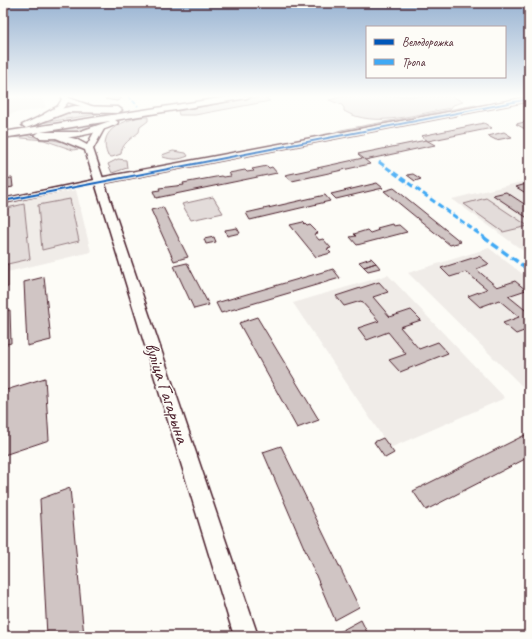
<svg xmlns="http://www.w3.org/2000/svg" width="532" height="639" font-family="Caveat,sans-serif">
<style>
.built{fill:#f0ece8}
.green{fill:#e3dcda;stroke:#967e82}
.building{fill:#d0c5c4;stroke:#4a1f2b}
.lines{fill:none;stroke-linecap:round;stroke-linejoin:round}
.minor-casing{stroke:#4a1f2b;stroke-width:3}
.tertiary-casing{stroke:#4a1f2b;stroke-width:3}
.secondary-casing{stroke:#4a1f2b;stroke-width:3}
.primary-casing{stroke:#4a1f2b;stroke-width:3}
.minor{fill:#fdfcf7;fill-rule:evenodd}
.tertiary{fill:#fdfcf7;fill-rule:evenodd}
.secondary{fill:#fdfcf7;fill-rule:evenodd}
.primary{fill:#fdfcf7;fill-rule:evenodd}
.quiet-far2{stroke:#3fa9f5;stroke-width:2;stroke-dasharray:4.5 2;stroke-linecap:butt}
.quiet-far1{stroke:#3fa9f5;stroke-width:3;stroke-dasharray:6 3;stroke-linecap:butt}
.quiet{stroke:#3fa9f5;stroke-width:3.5;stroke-dasharray:8 3.5;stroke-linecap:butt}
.cycleway-casing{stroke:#fdfcf7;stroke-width:3}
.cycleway{fill:#0057b8;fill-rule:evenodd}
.labels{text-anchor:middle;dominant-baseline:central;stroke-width:3;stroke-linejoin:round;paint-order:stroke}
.street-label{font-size:19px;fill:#4a1f2b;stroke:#fdfcf7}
</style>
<rect width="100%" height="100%" fill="#fdfcf7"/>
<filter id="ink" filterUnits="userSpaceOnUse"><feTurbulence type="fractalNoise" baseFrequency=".025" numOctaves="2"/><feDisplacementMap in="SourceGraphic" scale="8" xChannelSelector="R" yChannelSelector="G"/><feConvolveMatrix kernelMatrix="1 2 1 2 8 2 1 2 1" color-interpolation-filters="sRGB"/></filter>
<g filter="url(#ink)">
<path class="built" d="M 3,96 L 42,96 L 46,108 L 3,115 Z
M 529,180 L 529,255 L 452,199 Z
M 76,190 L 91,252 L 3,273 L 3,204 Z
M 489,248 L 529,279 L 529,393 L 408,273 Z
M 388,275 L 505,398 L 390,448 L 293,303 Z"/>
<path class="green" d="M 262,96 L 271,96 L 266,98 L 270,101 L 195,115 L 179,115 L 178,111 Z
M 344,96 L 452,96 L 463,102 L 453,105 L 451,108 C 419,113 375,129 344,111 L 344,108 L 342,105 L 329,100 Z
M 475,105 L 478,107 L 333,135 L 332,133 L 341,130 Z
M 99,111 L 104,113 L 41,123 C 55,108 80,112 99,111 Z
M 140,117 L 148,117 L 148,121 L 140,127 L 139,132 C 132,138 121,144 121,154 L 112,157 L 108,156 C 97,131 120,122 140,117 Z
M 108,120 L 105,123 L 86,132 L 44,131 Z
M 23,135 L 70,143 L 84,148 L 73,150 L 44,140 L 11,137 Z
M 173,151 L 186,153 L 188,156 C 179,160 173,160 163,157 L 162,155 Z
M 118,159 L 126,160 L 127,168 L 112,173 L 108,164 Z
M 213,197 L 223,213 L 191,220 L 182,204 Z
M 486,198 L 528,226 L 503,232 L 464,204 Z
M 70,199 L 79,241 L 42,250 L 38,205 Z
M 24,204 L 30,259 L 3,265 L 3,209 Z"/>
<path class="building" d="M 110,96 L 122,98 L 117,101 L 105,99 Z
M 529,121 L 529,128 L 525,129 L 516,124 Z
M 484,123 L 492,128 L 428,141 L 421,136 Z
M 504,132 L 512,137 L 496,140 L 488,136 Z
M 426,140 L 435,145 L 365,160 L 358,154 Z
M 363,158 L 370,164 L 292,181 L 285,175 Z
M 267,166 L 269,168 L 272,167 L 277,173 L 156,198 L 153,191 L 160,190 L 159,188 L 184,185 L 183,183 L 221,176 L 223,177 L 231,176 L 229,173 L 245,170 L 247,172 L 254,171 L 252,169 Z
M 413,174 L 421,179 L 415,181 L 407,175 Z
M 12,178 L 13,187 L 3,189 L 3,179 Z
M 377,183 L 383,188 L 336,199 L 331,194 Z
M 526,184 L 529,186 L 529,195 L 516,187 Z
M 394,188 L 461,242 L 450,245 L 384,191 Z
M 506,192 L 529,207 L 529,219 L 493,195 Z
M 325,195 L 330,201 L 250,220 L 246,213 Z
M 163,207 L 188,257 L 174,261 L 151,210 Z
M 303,222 L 307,226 L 310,225 L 318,233 L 314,234 L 319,240 L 323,239 L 331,248 L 327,249 L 331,253 L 316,257 L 290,225 Z
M 392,224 L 393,226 L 399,225 L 407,232 L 357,245 L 350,237 L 356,236 L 354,234 L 367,230 L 370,233 L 379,230 L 377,228 Z
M 237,228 L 240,233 L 227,236 L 225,230 Z
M 214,237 L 216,242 L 206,244 L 204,239 Z
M 479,256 L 489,264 L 476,269 L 497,287 L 515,281 L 526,290 L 508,296 L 529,313 L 529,329 L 516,334 L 503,323 L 519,317 L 499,300 L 480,307 L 468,296 L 487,289 L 466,272 L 450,277 L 441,268 Z
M 371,258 L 376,263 L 364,267 L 359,262 Z
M 187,263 L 209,305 L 194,309 L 174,266 Z
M 376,263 L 380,268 L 368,271 L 364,267 Z
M 8,264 L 8,287 L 3,288 L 3,265 Z
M 333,269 L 340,278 L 221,313 L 216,303 Z
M 44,277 L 51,340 L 27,346 L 24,282 Z
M 379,282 L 388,292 L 373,297 L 390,317 L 411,310 L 421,320 L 400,327 L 419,349 L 438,342 L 448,353 L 400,372 L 389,360 L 406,354 L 388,332 L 367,340 L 358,328 L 379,321 L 361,301 L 344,306 L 336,296 Z
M 10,310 L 11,343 L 3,345 L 3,311 Z
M 257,317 L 319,420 L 297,428 L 239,323 Z
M 45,378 L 49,440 L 4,455 L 6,390 Z
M 529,433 L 529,457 L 426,510 L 413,491 Z
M 383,438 L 394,453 L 385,458 L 374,442 Z
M 281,446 L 359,607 L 335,620 L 263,452 Z
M 70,488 L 84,636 L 47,636 L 40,499 Z
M 361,620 L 369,636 L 341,636 L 339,632 Z"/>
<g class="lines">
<g class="minor-casing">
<path id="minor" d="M 99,179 L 102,181 L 101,182 L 3,203 L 3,199 Z"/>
</g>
<g class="tertiary-casing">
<path id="tertiary" d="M 529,97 L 529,101 L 99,184 L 95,181 L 99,178 Z"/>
</g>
<g class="secondary-casing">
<path id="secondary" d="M 62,96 L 68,96 L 69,98 L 97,108 L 93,110 L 68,102 C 63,109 53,119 44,118 L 44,114 L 58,106 L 62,99 Z
M 97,127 L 104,129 L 93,149 L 258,636 L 234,636 L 85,150 L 51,136 L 55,134 L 76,139 L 87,145 Z"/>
</g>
<g class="primary-casing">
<path id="primary" d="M 233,96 L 251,96 L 247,98 L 115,120 L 118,122 L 117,124 C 91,136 68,139 40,138 L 35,135 L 40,132 L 78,132 L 110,121 L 3,138 L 3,132 Z
M 75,106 L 118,107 L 122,110 L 118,113 L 68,112 L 29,127 L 26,128 L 22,125 L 54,110 Z"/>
</g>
<use href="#minor" class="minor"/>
<use href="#tertiary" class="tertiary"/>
<use href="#secondary" class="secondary"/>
<use href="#primary" class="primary"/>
<path class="quiet-far2" d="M 128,96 L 138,106"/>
<path class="quiet-far1" d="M 379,162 L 485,238"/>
<path class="quiet" d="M 483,237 L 529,270"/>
<g class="cycleway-casing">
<path id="cycleway" d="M 529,98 L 529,100 L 3,202 L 3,200 Z"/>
</g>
<use href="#cycleway" class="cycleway"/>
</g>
</g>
<linearGradient id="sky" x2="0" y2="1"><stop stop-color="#98b3d2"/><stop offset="0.52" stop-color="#fefefb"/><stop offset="1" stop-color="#fefefb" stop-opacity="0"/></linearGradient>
<rect width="532" height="185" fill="url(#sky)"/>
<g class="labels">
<g class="street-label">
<text transform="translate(167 393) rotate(72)">вуліца Гагарына</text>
</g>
</g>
<rect width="532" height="639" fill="none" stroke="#fdfcf7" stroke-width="16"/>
<rect x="8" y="8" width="516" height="623" fill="none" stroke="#4a1f2b" stroke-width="1.5" filter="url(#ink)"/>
<rect x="366" y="26" width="140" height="52" fill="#fdfcf7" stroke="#b5a4a5"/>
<rect x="374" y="39" width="20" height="6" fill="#0057b8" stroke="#b5a4a5"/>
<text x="402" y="46" font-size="12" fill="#4a1f2b">Велодорожка</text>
<rect x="374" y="59" width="20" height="6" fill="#3fa9f5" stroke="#b5a4a5"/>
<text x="402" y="66" font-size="12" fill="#4a1f2b">Тропа</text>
</svg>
